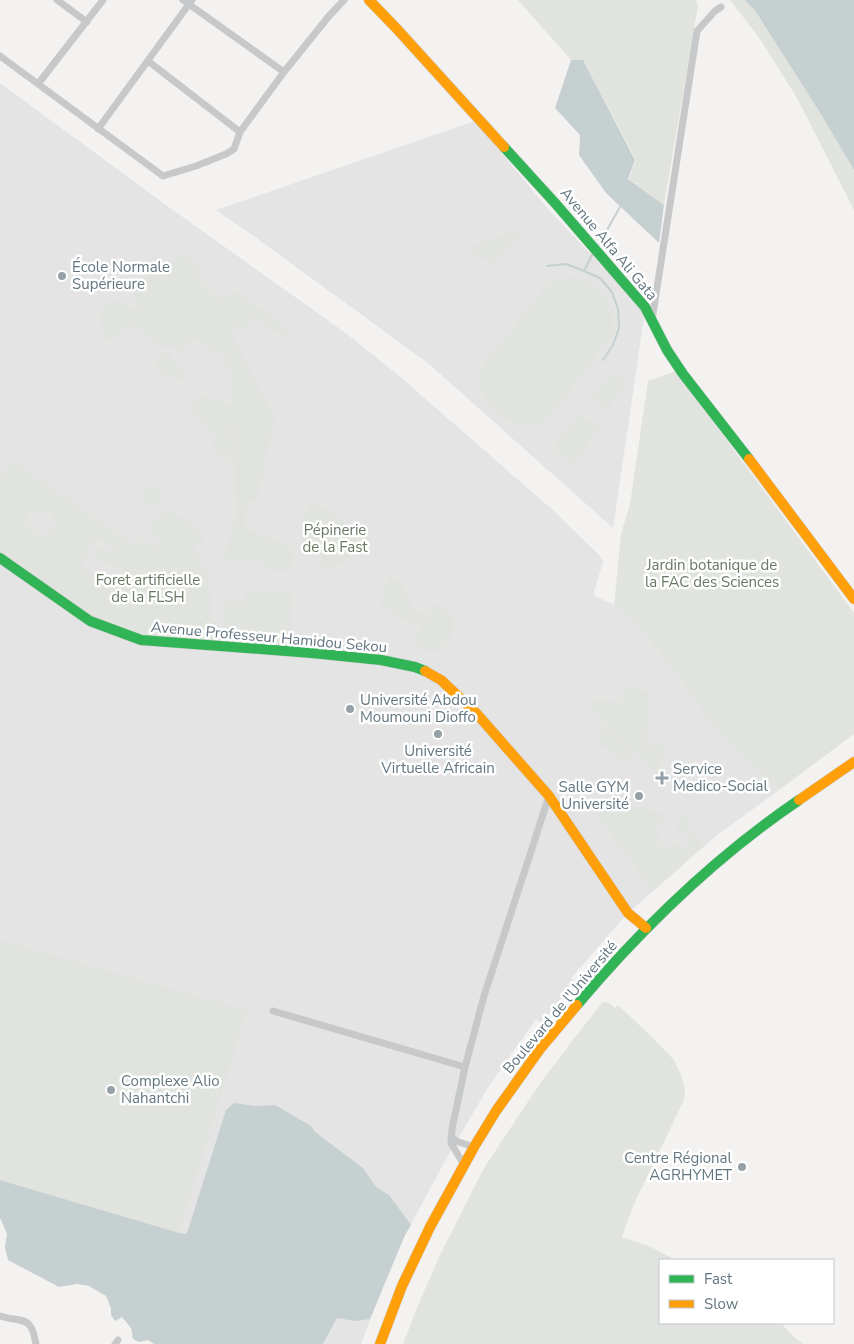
<svg xmlns="http://www.w3.org/2000/svg" width="854" height="1344" font-family="'Nunito Sans',sans-serif">
<style>
.built{fill:#e3e4e3}
.green{fill:#e1e4de;fill-rule:evenodd}
.water{fill:#c6d0d1}
.lines{fill:none;stroke-linecap:round;stroke-linejoin:round}
.stream{stroke:#c6d0d1;stroke-width:2}
.fast-casing{stroke:#cfd0d0;stroke-width:11}
.slow-casing{stroke:#cfd0d0;stroke-width:11}
.street{stroke:#c7c8c9;stroke-width:7}
.fast{stroke:#30b455;stroke-width:10}
.slow{stroke:#ff9f0a;stroke-width:10}
.poi-dot{fill:#95a1a7;stroke:#fff;stroke-width:2}
.labels{text-anchor:middle;dominant-baseline:central;stroke-width:5;stroke-linejoin:round;paint-order:stroke}
.street-label{font-size:15px;fill:#637680;stroke:#fff}
.poi-label{font-size:15px;fill:#637680;stroke:#fff;text-anchor:start}
.park-label{font-size:15px;fill:#687862;stroke:#fff}
</style>
<rect width="100%" height="100%" fill="#f3f2f0"/>
<path class="built" d="M 0,83 L 166,205 L 347,334 L 398,375 L 554,511 L 599,555 L 603,562 L 593,595 L 614,605 L 637,625 L 679,679 L 742,755 L 779,790 L 716,836 L 628,913 L 571,978 L 574,981 L 542,1023 L 536,1019 L 489,1086 L 450,1152 L 405,1235 L 384,1284 L 361,1344 L 210,1344 L 53,1195 L 0,1180 Z
M 475,121 L 548,209 L 645,311 L 613,528 L 429,364 L 262,242 L 216,210 Z"/>
<path class="green" d="M 518,0 L 696,0 L 698,6 L 664,205 L 629,179 L 636,160 L 583,60 L 571,60 Z
M 730,0 L 745,0 L 756,12 L 819,111 L 854,170 L 854,210 L 797,98 L 760,39 Z
M 519,229 L 521,232 L 492,264 L 473,253 L 470,247 Z
M 183,250 L 200,271 L 197,278 L 222,300 L 235,290 L 287,328 L 285,339 L 251,315 L 248,326 L 245,329 L 238,326 L 231,331 L 255,382 L 275,416 L 257,500 L 247,503 L 245,528 L 295,548 L 292,568 C 283,573 265,573 260,562 L 241,562 L 223,559 L 237,512 L 235,502 L 231,367 L 222,362 L 228,358 L 191,338 L 181,351 L 177,351 L 171,346 L 163,348 L 129,323 L 114,342 L 104,339 L 99,310 L 113,300 L 139,311 L 132,294 L 157,255 L 172,265 Z
M 563,278 C 568,278 574,277 579,278 C 598,282 614,301 614,321 C 614,326 612,332 612,337 L 542,425 C 537,425 531,426 526,426 C 505,424 486,408 480,387 C 479,382 479,377 478,372 L 548,283 Z
M 165,351 L 169,353 L 193,389 L 183,381 L 153,370 L 158,360 Z
M 676,371 L 854,613 L 854,734 L 779,790 L 723,738 L 679,679 L 637,625 L 614,605 L 621,534 L 630,504 L 648,381 Z
M 612,372 L 627,384 L 607,409 L 592,397 Z
M 199,394 L 231,404 L 232,422 L 228,425 L 232,431 L 215,445 L 232,434 L 230,463 L 212,447 L 209,448 L 216,440 L 214,438 L 218,434 L 215,436 L 205,428 L 207,424 L 189,408 Z
M 580,414 L 600,429 L 571,465 L 552,449 Z
M 12,461 L 104,523 L 134,546 L 142,537 L 156,547 L 161,541 L 152,533 L 152,523 C 155,520 160,515 164,513 C 176,507 198,532 206,540 L 194,547 L 190,541 L 209,578 L 213,641 L 144,635 L 104,623 L 86,612 L 0,552 L 0,479 ZM 43,511 L 50,513 L 55,522 L 52,531 L 44,535 L 36,533 L 31,525 L 27,527 L 26,524 L 28,522 L 29,520 L 27,519 L 28,514 L 31,515 L 32,513 L 36,515 ZM 94,538 L 117,548 L 114,554 L 97,547 L 93,557 L 124,571 L 119,584 L 81,568 Z
M142 495a10 10 0 1 1 20 0a10 10 0 1 1-20 0Z
M 309,505 L 324,507 C 331,518 346,518 353,529 L 359,525 L 368,533 L 369,539 L 344,562 L 328,569 L 318,562 L 323,555 L 316,547 L 309,550 L 301,545 L 302,538 L 301,520 Z
M 388,577 L 406,582 L 402,595 L 412,598 L 409,608 L 426,613 L 420,624 L 399,619 L 390,610 L 380,606 Z
M 245,590 L 293,592 L 289,648 L 226,641 L 221,602 L 245,601 Z
M 434,604 L 448,611 L 455,623 C 452,637 446,646 434,653 L 423,649 L 413,638 Z
M 627,686 L 650,692 L 646,747 L 639,756 L 587,705 L 598,698 L 619,703 L 621,701 Z
M 603,724 L 635,755 L 623,763 L 614,754 L 598,743 Z
M 667,744 L 664,751 L 658,770 L 652,772 L 639,757 L 649,746 Z
M 618,802 L 665,814 L 663,820 L 659,823 L 656,831 L 660,835 L 657,844 L 670,848 L 672,843 L 687,847 L 690,836 L 678,832 L 675,841 L 673,841 L 681,815 L 687,817 L 690,829 L 705,845 L 653,891 L 597,816 L 613,803 Z
M 0,940 L 247,1010 L 179,1233 L 0,1180 Z
M 605,1002 L 609,1003 L 615,1008 L 618,1005 L 651,1036 L 674,1060 L 682,1077 L 685,1092 L 684,1100 L 633,1206 L 622,1237 L 649,1246 L 676,1260 L 660,1260 L 660,1323 L 781,1323 L 794,1337 L 804,1344 L 403,1344 L 419,1303 L 441,1253 L 484,1168 L 539,1085 L 576,1036 L 602,1003 Z"/>
<path class="water" d="M 745,0 L 854,0 L 854,170 L 819,111 L 756,12 Z
M 571,60 L 583,60 L 635,160 L 628,179 L 664,205 L 659,243 L 606,193 L 579,155 L 580,135 L 555,108 Z
M 234,1103 L 255,1106 L 275,1105 L 306,1123 L 312,1127 L 315,1132 L 363,1168 L 376,1187 L 389,1195 L 411,1225 L 405,1235 L 370,1319 L 355,1321 L 337,1318 L 323,1344 L 154,1344 L 148,1340 L 139,1342 L 133,1339 L 131,1328 L 122,1317 L 115,1321 L 111,1315 L 111,1308 L 106,1296 L 89,1286 L 77,1284 L 59,1287 L 8,1260 L 5,1247 L 7,1234 L 0,1218 L 0,1180 L 179,1233 L 186,1234 L 188,1230 L 226,1110 Z"/>
<g class="lines">
<path class="stream" d="M 599,244 L 620,207
M 547,266 L 566,264 L 584,271 L 600,278 L 612,292 L 618,309 L 619,328 L 613,345 L 603,360
M 584,271 L 592,255"/>
<g class="fast-casing">
<path id="fast" d="M 504,147 L 555,203 L 645,307 L 667,350 L 683,374 L 749,459
M 0,558 L 90,621 L 141,640 L 312,653 L 381,660 L 415,667 L 425,671
M 577,1005 C 642,928 715,857 799,800"/>
</g>
<g class="slow-casing">
<path id="slow" d="M 369,0 L 397,29 L 504,147
M 749,459 L 854,599
M 425,671 L 441,680 L 477,714 L 549,796 L 628,913 L 646,928
M 799,800 L 854,762
M 380,1344 L 402,1286 L 430,1227 L 474,1147 L 496,1111 L 540,1049 L 577,1005"/>
</g>
<path class="street" d="M 57,0 L 87,22
M 0,56 L 163,176 L 196,166 L 226,154 L 234,149 L 240,132 L 284,72 L 183,0
M 148,61 L 240,132
M 284,72 L 329,16 L 344,0
M 38,84 L 103,0
M 98,129 L 192,0
M 652,320 L 697,31 L 715,11 L 721,7
M 273,1011 L 465,1067
M 451,1136 L 456,1141 L 474,1147
M 464,1165 L 451,1143 L 452,1129 L 465,1067 L 484,996 L 549,796
M 0,1316 C 23,1323 31,1314 36,1344
M 115,1344 L 118,1340"/>
<use href="#fast" class="fast"/>
<use href="#slow" class="slow"/>
</g>
<g class="poi-dot">
<circle cx="62" cy="276" r="5"/>
<circle cx="350" cy="709" r="5"/>
<circle cx="438" cy="734" r="5"/>
<path d="M659.5 770.5h5v5h5v5h-5v5h-5v-5h-5v-5h5z"/>
<circle cx="639" cy="796" r="5"/>
<circle cx="111" cy="1090" r="5"/>
<circle cx="742" cy="1167" r="5"/>
</g>
<g class="labels">
<g class="street-label">
<text transform="translate(609 244) rotate(50)">Avenue Alfa Ali Gata</text>
<text transform="translate(269 637) rotate(5)">Avenue Professeur Hamidou Sekou</text>
<text transform="translate(560 1007) rotate(-50)">Boulevard de l'Université</text>
</g>
<g class="poi-label">
<text x="72" y="267">École Normale<tspan x="72" dy="17">Supérieure</tspan></text>
<text x="360" y="700">Université Abdou<tspan x="360" dy="17">Moumouni Dioffo</tspan></text>
<text x="438" y="751" text-anchor="middle">Université<tspan x="438" dy="17">Virtuelle Africain</tspan></text>
<text x="673" y="769">Service<tspan x="673" dy="17">Medico-Social</tspan></text>
<text x="629" y="787" text-anchor="end">Salle GYM<tspan x="629" dy="17">Université</tspan></text>
<text x="121" y="1081">Complexe Alio<tspan x="121" dy="17">Nahantchi</tspan></text>
<text x="732" y="1158" text-anchor="end">Centre Régional<tspan x="732" dy="17">AGRHYMET</tspan></text>
</g>
<g class="park-label">
<text x="335" y="530">Pépinerie<tspan x="335" dy="17">de la Fast</tspan></text>
<text x="712" y="565">Jardin botanique de<tspan x="712" dy="17">la FAC des Sciences</tspan></text>
<text x="148" y="580">Foret artificielle<tspan x="148" dy="17">de la FLSH</tspan></text>
</g>
</g>
<rect x="659" y="1259" width="175" height="65" fill="#ffffff" stroke="#c1c8cc"/>
<rect x="669" y="1275" width="25" height="8" fill="#30b455" stroke="#c1c8cc"/>
<text x="704" y="1284" font-size="15" fill="#637680">Fast</text>
<rect x="669" y="1300" width="25" height="8" fill="#ff9f0a" stroke="#c1c8cc"/>
<text x="704" y="1309" font-size="15" fill="#637680">Slow</text>
</svg>
